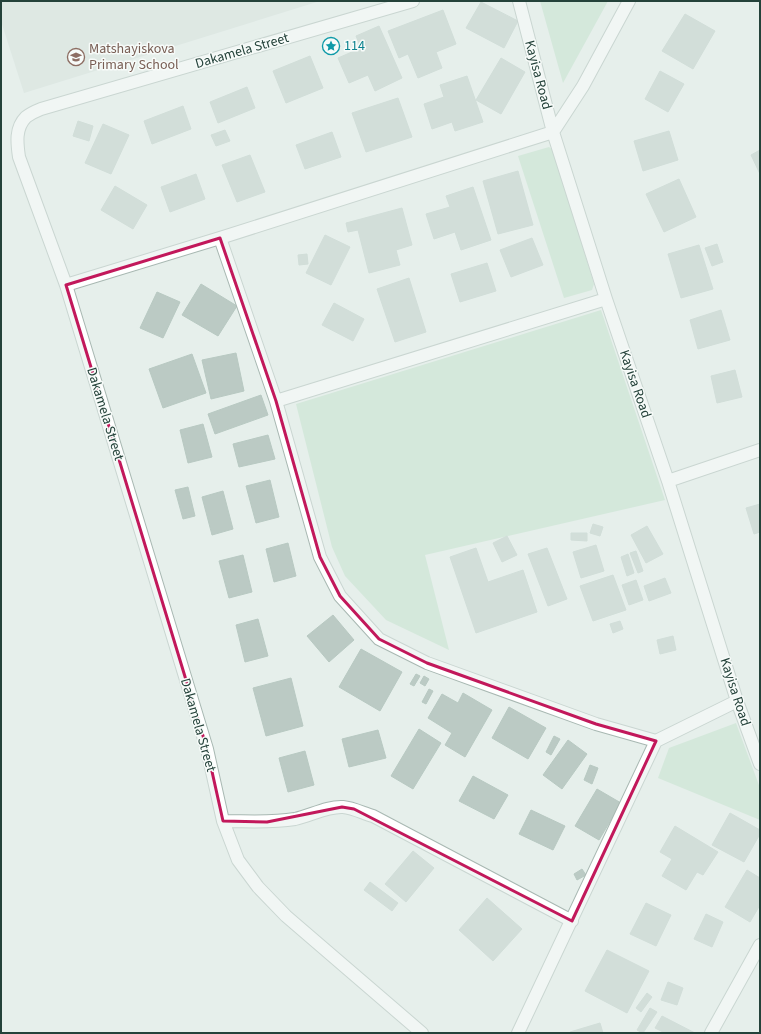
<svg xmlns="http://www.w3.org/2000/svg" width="761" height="1034" font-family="'Source Sans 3',sans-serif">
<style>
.built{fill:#d4dfda}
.green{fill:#bfe0c8}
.building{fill:#bbcac4;stroke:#b8c9c2}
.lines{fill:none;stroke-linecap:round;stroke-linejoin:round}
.minor-casing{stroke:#a8b8b2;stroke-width:14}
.minor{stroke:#fff;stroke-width:12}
.marked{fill:none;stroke:#c2185b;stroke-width:3;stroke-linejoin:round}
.labels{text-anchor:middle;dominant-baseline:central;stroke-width:3;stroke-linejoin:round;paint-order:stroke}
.culture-label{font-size:14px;fill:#0d838f;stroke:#f7fbf9;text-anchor:start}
.education-label{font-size:14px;fill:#785e54;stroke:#f7fbf9;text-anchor:start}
.street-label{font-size:14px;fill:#24423a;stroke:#f7fbf9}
</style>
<rect width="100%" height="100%" fill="#e6efeb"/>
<path class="built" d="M 1,1 L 320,1 L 24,93 L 1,21 Z"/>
<path class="green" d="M 540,1 L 608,1 L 563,83 Z
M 549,147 L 553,150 L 594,284 L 592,290 L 564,298 L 518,156 Z
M 601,310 L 665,500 L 425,555 L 449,650 L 386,620 L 345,576 L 332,547 L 296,404 Z
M 736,723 L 760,788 L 760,820 L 658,778 L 669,748 Z"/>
<path class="building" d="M 481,2 L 518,21 L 504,48 L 466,28 Z
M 443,10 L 456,44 L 436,52 L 442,68 L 418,78 L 408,54 L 399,58 L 388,31 Z
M 685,14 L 715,31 L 693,69 L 662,51 Z
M 379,26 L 402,78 L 375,91 L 368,75 L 349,83 L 338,58 L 361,48 L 356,36 Z
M 310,56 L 323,88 L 286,103 L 273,71 Z
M 501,58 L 525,72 L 501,114 L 476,100 Z
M 660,71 L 684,84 L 668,112 L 645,99 Z
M 467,76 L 483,122 L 455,131 L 452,122 L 432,129 L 424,104 L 444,97 L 440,85 Z
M 247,87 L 255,108 L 218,123 L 210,102 Z
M 398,98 L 412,137 L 366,152 L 352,113 Z
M 183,106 L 191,129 L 152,144 L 144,121 Z
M 78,121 L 93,126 L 89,141 L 73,136 Z
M 103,124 L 129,135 L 111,174 L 85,163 Z
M 225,130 L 230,141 L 216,146 L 211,135 Z
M 669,131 L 678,160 L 643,171 L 634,141 Z
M 332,132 L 341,157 L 305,169 L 296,145 Z
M 760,150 L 760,174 L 751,155 Z
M 250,155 L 265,192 L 237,202 L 222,165 Z
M 518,171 L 533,225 L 498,234 L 483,181 Z
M 196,174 L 205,199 L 170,212 L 161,187 Z
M 679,179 L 696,217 L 664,232 L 646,194 Z
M 115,186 L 147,205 L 133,229 L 101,210 Z
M 473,187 L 491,240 L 461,250 L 455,232 L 434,239 L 426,214 L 450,207 L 446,196 Z
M 402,208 L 412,245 L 396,250 L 400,265 L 369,273 L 358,230 L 348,232 L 346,223 Z
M 325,235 L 350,247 L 331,285 L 306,273 Z
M 532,238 L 543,265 L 511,277 L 500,250 Z
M 717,244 L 723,262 L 712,266 L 705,248 Z
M 699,245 L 713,289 L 681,298 L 668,254 Z
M 307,254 L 308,264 L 299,265 L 298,255 Z
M 487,263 L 496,291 L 460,302 L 451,274 Z
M 409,278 L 426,332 L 395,342 L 377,289 Z
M 201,284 L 237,306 L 218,336 L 182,315 Z
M 157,292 L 180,302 L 163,338 L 140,328 Z
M 334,303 L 364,319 L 353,341 L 322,325 Z
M 721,310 L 730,340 L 698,349 L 690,320 Z
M 236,353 L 244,391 L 211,399 L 202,360 Z
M 192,354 L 206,393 L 163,408 L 149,369 Z
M 735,370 L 742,397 L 717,403 L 711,376 Z
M 261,395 L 268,415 L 215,434 L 208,414 Z
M 203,424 L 212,457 L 188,463 L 180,430 Z
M 268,435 L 275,459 L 239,467 L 233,444 Z
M 270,480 L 279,517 L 256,523 L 246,486 Z
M 188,487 L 195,516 L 183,519 L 175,490 Z
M 223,491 L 233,529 L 212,535 L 202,497 Z
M 760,504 L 760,532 L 754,534 L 746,508 Z
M 593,524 L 603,527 L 600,536 L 590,533 Z
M 647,526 L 663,554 L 646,563 L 631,535 Z
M 571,533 L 587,533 L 587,541 L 571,540 Z
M 507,536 L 517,555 L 502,562 L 493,543 Z
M 288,543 L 296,576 L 274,582 L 266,549 Z
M 596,545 L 604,571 L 581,578 L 573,552 Z
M 476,548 L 488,582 L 523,570 L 537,612 L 476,633 L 450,557 Z
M 547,548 L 567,599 L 548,606 L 528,554 Z
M 636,551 L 643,571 L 638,573 L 630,553 Z
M 628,554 L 634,573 L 627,576 L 621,557 Z
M 243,555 L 252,592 L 229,598 L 219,561 Z
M 613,575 L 626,610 L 593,621 L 580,586 Z
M 665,578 L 671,593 L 649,601 L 644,586 Z
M 636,580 L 643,600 L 629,605 L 622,585 Z
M 333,615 L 354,640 L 329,662 L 307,636 Z
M 258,619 L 268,656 L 245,662 L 236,625 Z
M 620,621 L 623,629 L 613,633 L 610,624 Z
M 673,636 L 676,650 L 660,654 L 657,640 Z
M 361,649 L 402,672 L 380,711 L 339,687 Z
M 416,674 L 420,676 L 414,686 L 410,684 Z
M 424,676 L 429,679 L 425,686 L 420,683 Z
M 291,678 L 303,726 L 266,736 L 253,688 Z
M 429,689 L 433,691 L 426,704 L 422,702 Z
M 463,693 L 492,710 L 465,757 L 445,745 L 452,733 L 428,718 L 442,694 L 458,703 Z
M 509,707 L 546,728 L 528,759 L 492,738 Z
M 419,729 L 441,743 L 413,789 L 391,776 Z
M 378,730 L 386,758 L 349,767 L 342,739 Z
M 554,736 L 560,739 L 551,755 L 546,752 Z
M 568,740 L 587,754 L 562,789 L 543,775 Z
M 305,751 L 314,785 L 288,792 L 279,758 Z
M 590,765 L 598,768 L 592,784 L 584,780 Z
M 473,776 L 508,795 L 494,819 L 459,801 Z
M 597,789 L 621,803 L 599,840 L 575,826 Z
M 531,810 L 565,826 L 553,850 L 519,834 Z
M 730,813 L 760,830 L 760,834 L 744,862 L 712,845 Z
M 675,826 L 718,852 L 703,875 L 697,872 L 686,890 L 662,876 L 672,859 L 660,852 Z
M 413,851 L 434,868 L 406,902 L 385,884 Z
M 582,869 L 586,875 L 577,880 L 574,874 Z
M 747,870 L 760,878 L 760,905 L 750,922 L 725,907 Z
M 370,882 L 398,903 L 392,911 L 364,890 Z
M 487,898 L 522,929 L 493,961 L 459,930 Z
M 646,903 L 671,915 L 656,946 L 630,934 Z
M 706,914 L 723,922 L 712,947 L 694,939 Z
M 607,950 L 649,971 L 627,1013 L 585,991 Z
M 668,982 L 683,988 L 677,1005 L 661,1000 Z
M 647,993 L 652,997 L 641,1012 L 636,1008 Z
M 650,1008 L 657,1012 L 643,1033 L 642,1033 L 637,1030 Z
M 662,1016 L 695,1033 L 665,1033 L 655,1028 Z
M 600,1023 L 603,1033 L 570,1033 L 570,1032 Z"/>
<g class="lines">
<g class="minor-casing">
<path id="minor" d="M 413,1 L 41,109 C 36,111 30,114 26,117 C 15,128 17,143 19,157 L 66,285 L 207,749 L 223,821 L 238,860 L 258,887 L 286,916 L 422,1033
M 519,1 L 553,132 L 606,299 L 668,481 L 737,701 L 760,764
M 220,238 L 276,401 L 320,557 L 340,596 L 379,639 L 427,663 L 596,724 L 656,741 L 737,701
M 66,285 L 220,238 L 553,132 L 583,86 L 629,1
M 276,401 L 606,299
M 668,481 L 760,450
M 223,821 C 247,821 271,823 295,819 C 310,816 327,806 343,807 C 353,808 363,813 373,816 L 572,921
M 518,1033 L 656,741
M 711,1033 L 760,945"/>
</g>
<use href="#minor" class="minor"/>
</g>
<path d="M0 0H761V1034H0ZM 220,238 L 276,401 L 320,557 L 340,596 L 379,639 L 427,663 L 596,724 L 656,741 L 572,921 L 354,809 L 342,807 L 267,822 L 223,821 L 207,749 L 66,285 Z" fill="#e6efeb" fill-opacity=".55" fill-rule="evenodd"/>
<path class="marked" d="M 220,238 L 276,401 L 320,557 L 340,596 L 379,639 L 427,663 L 596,724 L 656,741 L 572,921 L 354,809 L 342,807 L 267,822 L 223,821 L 207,749 L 66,285 Z"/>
<defs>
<g id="sight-ring" transform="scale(0.9)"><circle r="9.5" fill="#f7fbf9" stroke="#0f9aa8" stroke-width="1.5"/><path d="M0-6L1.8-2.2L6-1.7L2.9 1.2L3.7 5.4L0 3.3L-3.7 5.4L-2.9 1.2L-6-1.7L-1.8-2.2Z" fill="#0f9aa8"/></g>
<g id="school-ring" transform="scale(0.9)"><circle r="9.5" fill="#f7fbf9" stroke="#8d6e63" stroke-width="1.5"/><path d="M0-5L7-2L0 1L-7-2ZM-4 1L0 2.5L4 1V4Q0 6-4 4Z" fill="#8d6e63"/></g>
</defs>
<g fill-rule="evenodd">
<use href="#sight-ring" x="331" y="46"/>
<use href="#school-ring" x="76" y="57"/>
</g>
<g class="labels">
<g class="culture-label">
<text x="344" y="46">114</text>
</g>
<g class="education-label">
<text x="89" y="49">Matshayiskova<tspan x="89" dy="16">Primary School</tspan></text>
</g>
<g class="street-label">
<text transform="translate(242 51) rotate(-16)">Dakamela Street</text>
<text transform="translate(538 75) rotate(75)">Kayisa Road</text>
<text transform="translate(635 384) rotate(71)">Kayisa Road</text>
<text transform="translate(105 414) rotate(73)">Dakamela Street</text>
<text transform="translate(735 692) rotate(72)">Kayisa Road</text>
<text transform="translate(198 725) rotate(74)">Dakamela Street</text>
</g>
</g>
<rect width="761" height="1034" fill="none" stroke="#24423a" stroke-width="4"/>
</svg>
